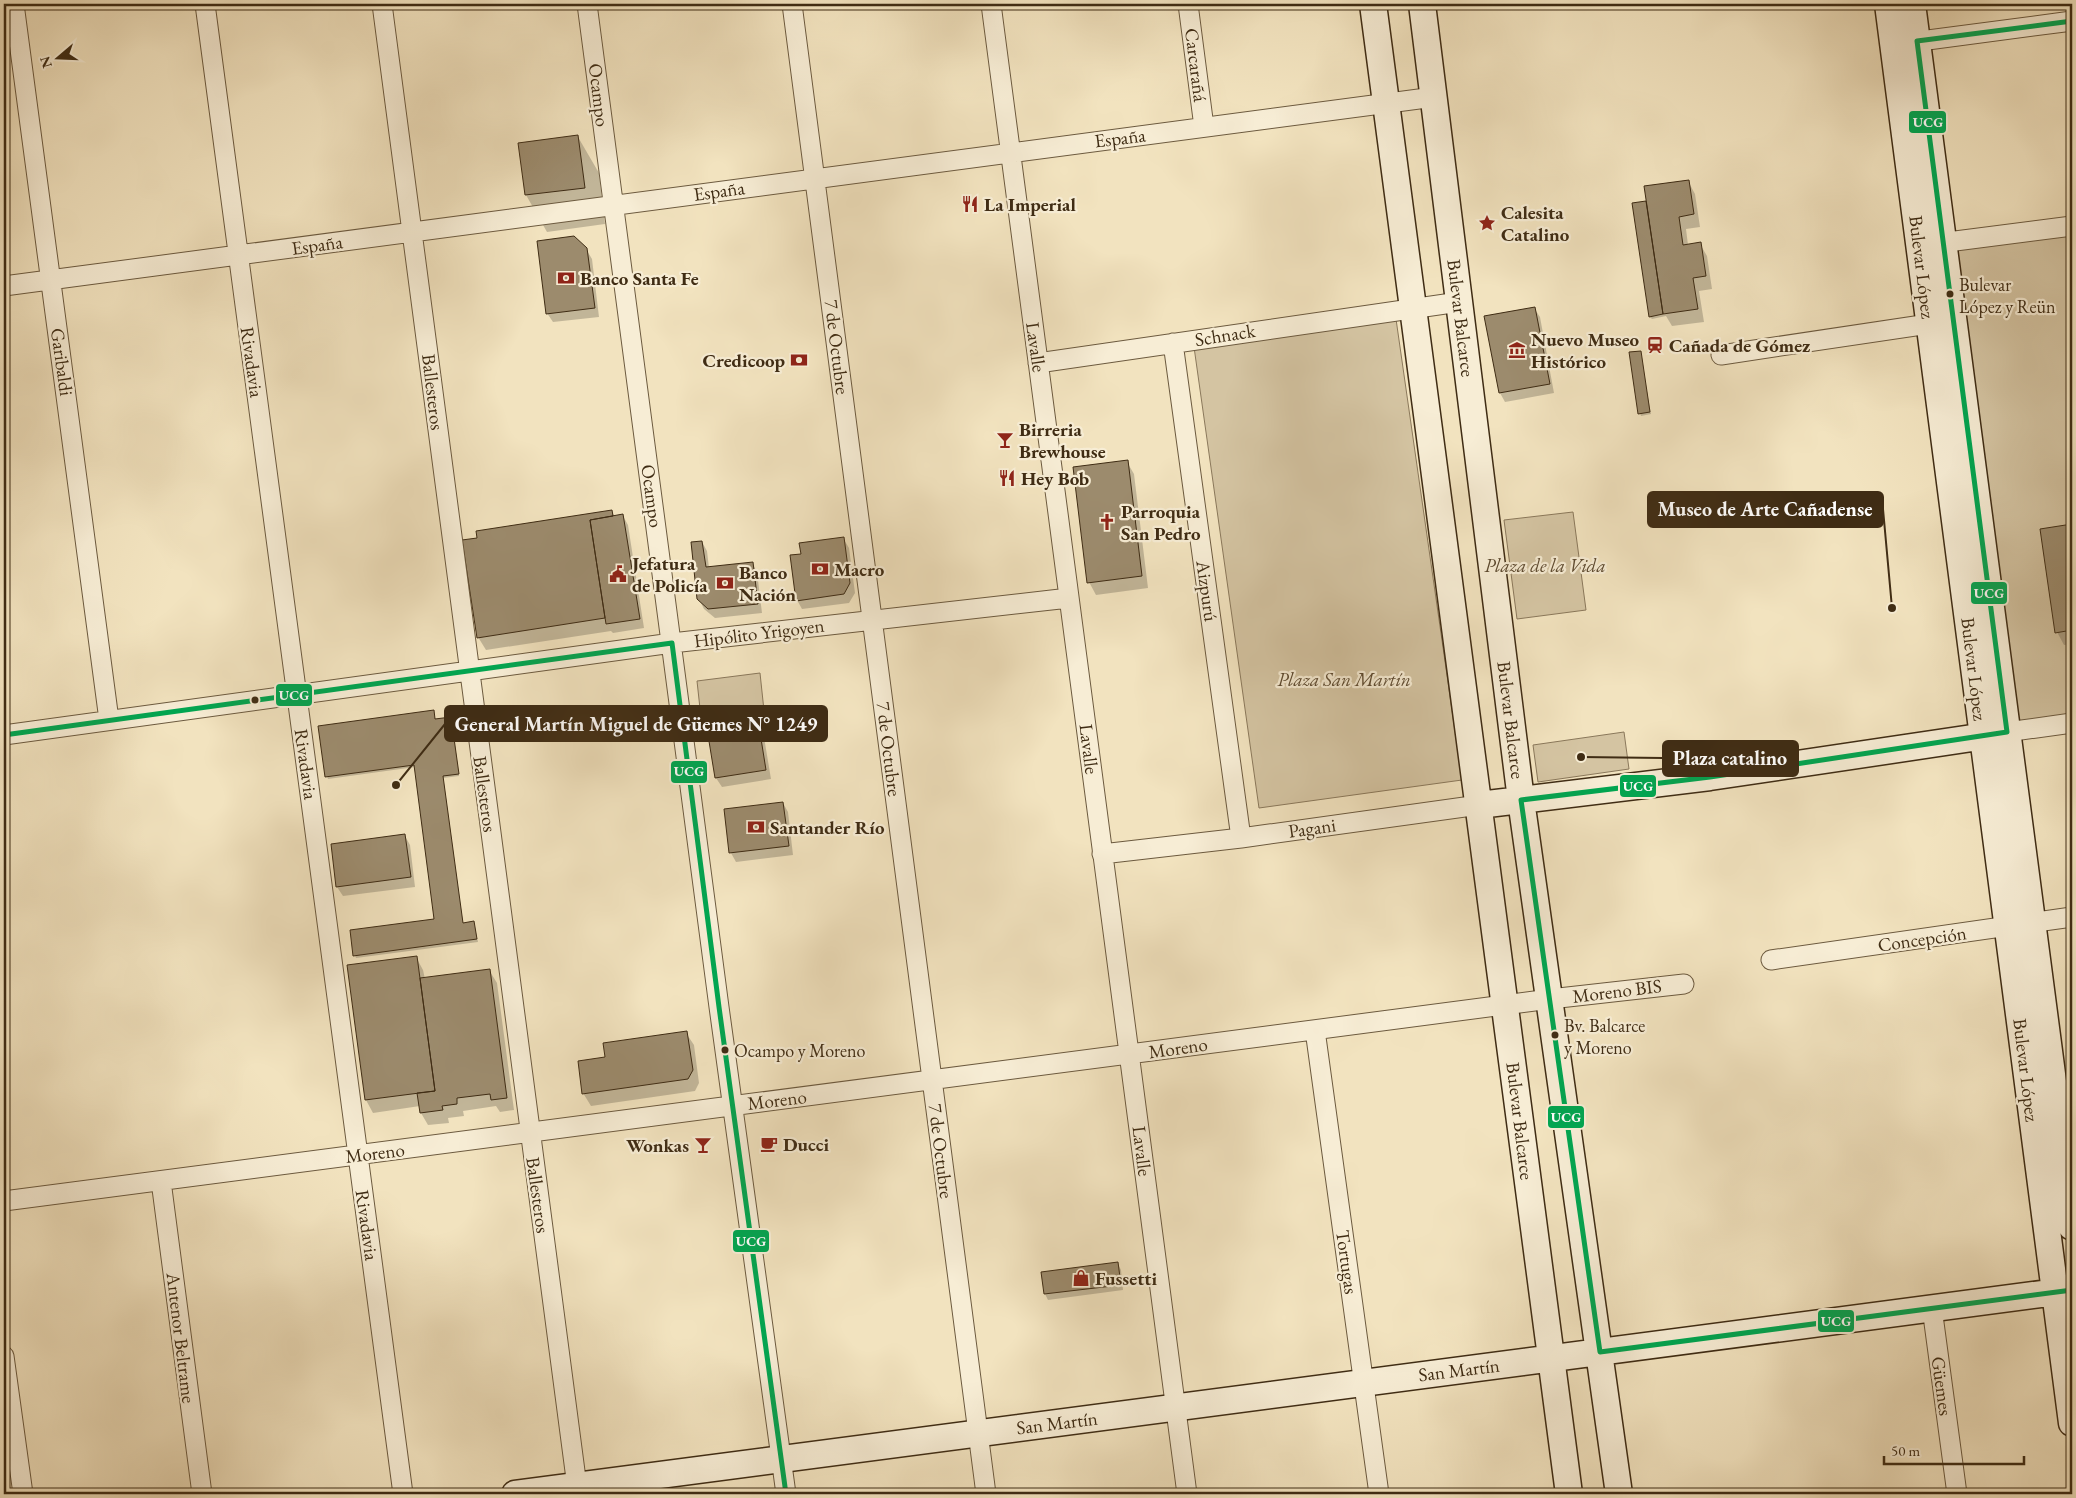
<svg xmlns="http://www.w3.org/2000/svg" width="2076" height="1498" font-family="'EB Garamond',serif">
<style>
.green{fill:#d4c4a2;stroke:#8a785b}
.shadow{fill:#0003}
.building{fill:#9c8b6d;stroke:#3f2c14}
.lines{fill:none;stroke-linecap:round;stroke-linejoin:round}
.street-casing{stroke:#6c5a3f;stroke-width:21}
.secondary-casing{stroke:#3f2c14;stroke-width:29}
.street{stroke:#f7edd5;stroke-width:19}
.secondary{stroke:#f7edd5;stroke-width:26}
.bus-1-casing{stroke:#f7edd5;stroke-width:9}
.bus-1{stroke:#00a651;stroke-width:5}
.bus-dot{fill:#3f2c14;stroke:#f7edd5;stroke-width:2}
.labels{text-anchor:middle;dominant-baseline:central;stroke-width:4.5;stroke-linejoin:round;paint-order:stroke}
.bus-label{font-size:18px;fill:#3f2c14;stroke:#f7edd5;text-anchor:start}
.street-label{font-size:19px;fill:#3f2c14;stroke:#f7edd5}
.poi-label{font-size:19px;font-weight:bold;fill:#3f2c14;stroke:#f7edd5;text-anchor:start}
.park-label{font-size:19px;font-style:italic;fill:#5d4a30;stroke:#f7edd5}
.leader{fill:none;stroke:#3f2c14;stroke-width:2}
.callout-dot{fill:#3f2c14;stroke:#f7edd5;stroke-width:2}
.callout{fill:#3f2c14;stroke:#3f2c14;stroke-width:2}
.callout-label{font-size:20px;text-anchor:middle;font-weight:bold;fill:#fff}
.line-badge{stroke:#f7edd5;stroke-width:2}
.badge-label{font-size:14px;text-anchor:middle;font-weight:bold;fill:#fff}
</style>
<rect width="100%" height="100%" fill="#f2e3bf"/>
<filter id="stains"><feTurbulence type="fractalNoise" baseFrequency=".004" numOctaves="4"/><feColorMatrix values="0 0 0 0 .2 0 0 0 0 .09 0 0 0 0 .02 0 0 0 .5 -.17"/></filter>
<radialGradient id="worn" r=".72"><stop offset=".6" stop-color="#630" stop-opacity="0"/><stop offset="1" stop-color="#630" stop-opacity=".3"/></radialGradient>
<path class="green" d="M 2072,226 L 2072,723 L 2007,732 L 1943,243 Z
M 1396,319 L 1462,780 L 1259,808 L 1194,347 Z
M 1573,512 L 1586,610 L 1517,619 L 1504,520 Z
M 760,673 L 765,720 L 702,727 L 697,681 Z
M 1624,732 L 1629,769 L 1538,782 L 1533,745 Z"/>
<path class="shadow" d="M 578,137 L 599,173 L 605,224 L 547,232 L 526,195 L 520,144 Z
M 1688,181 L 1695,194 L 1700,227 L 1686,229 L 1688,245 L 1700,244 L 1707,256 L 1712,289 L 1699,291 L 1704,322 L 1672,326 L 1666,316 L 1652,319 L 1650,317 L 1646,202 L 1649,207 Z
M 586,249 L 592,259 L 599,317 L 553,322 L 547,313 Z
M 1534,308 L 1540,317 L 1554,393 L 1505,402 L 1500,393 Z
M 1640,352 L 1651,414 L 1641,416 L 1640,413 Z
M 1127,462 L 1134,474 L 1148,588 L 1096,595 L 1089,582 Z
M 612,512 L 615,517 L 623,516 L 628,525 L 644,628 L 613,633 L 611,631 L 486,650 L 478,637 L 464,542 Z
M 2072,525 L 2072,644 L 2064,645 L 2057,632 L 2041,530 Z
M 843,538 L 849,548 L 855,593 L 849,603 L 802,609 L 797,600 L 802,555 Z
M 702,542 L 707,551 L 709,568 L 752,563 L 757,572 L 762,613 L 715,618 L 704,609 L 699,599 Z
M 433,712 L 436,720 L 451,718 L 452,721 L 459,776 L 443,778 L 463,924 L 474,923 L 478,942 L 356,958 L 355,955 L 436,920 L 415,767 L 328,779 L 327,776 Z
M 757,722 L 763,731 L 771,779 L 722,787 L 716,778 L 708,730 Z
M 783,803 L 788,812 L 793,855 L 736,862 L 731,853 L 725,810 Z
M 405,836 L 410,845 L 415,887 L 343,896 L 337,887 Z
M 416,957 L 423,970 L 425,979 L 489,970 L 497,983 L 514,1110 L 500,1112 L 496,1106 L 463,1111 L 464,1116 L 448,1118 L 449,1123 L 428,1125 L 421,1113 L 420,1106 L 373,1113 L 366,1100 L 348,967 Z
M 686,1033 L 694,1045 L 699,1083 L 695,1091 L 591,1106 L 583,1093 Z
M 1118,1264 L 1121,1270 L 1123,1290 L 1048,1300 L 1045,1294 Z"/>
<path class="building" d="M 578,135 L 585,188 L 525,195 L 518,143 Z
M 1689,180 L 1694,214 L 1679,217 L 1683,245 L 1701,242 L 1706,276 L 1693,278 L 1698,309 L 1663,314 L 1644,186 Z
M 1646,201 L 1663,314 L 1649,317 L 1632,203 Z
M 574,236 L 587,248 L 595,308 L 546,314 L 537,241 Z
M 1535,307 L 1550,384 L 1499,393 L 1484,316 Z
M 1641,351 L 1650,412 L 1638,414 L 1629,352 Z
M 1128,460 L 1142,576 L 1087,583 L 1073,467 Z
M 612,510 L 613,516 L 590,520 L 605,618 L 477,638 L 462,540 L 477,538 L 476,531 Z
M 623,514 L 640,619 L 606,624 L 590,520 Z
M 2072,524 L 2072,630 L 2055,633 L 2040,529 Z
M 844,537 L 850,583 L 844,594 L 796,601 L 790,555 L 801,554 L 799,543 Z
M 702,541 L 706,567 L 753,562 L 758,604 L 708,609 L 697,599 L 691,542 Z
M 434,710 L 435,719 L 451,717 L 459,774 L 443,776 L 463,923 L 474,921 L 477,939 L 353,956 L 350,930 L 434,919 L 414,765 L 325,777 L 318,726 Z
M 758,720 L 766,770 L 715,778 L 707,729 Z
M 783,802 L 789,846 L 729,853 L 724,809 Z
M 405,834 L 411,877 L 336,887 L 331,844 Z
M 417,956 L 435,1091 L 365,1100 L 347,965 Z
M 490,969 L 507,1098 L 491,1100 L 490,1094 L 457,1098 L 457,1104 L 442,1106 L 443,1110 L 420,1113 L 417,1093 L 435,1091 L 420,978 Z
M 687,1031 L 693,1070 L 688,1079 L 582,1094 L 578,1061 L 605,1057 L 603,1043 Z
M 1118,1262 L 1121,1285 L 1044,1294 L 1041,1272 Z"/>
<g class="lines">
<g class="street-casing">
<path id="street" d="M 14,4 L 109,720
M 205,4 L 403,1494
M 382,4 L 578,1494
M 587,4 L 719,1007 L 786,1494
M 792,4 L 986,1494
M 991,4 L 1187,1494
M 1188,4 L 1204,127
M 1905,43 L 2072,21
M 1932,244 L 2072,226
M 4,286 L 1434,97
M 1173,343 L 1241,838
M 1721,355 L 1942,322
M 1038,363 L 1459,302
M 2007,732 L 2072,723
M 4,735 L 672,643 L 1069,598
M 1102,854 L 1241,838 L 1479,805
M 1771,960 L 2072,917
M 1315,1030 L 1379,1494
M 161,1181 L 202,1494
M 4,1201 L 1550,999 L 1684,984
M 1932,1308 L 1957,1494
M 4,1356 L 23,1494"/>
</g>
<g class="secondary-casing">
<path id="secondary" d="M 1373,4 L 1569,1494
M 1422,4 L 1521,800 L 1619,1494
M 1888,4 L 2072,1423
M 1912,4 L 2072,1227
M 1479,805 L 1710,777 L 1999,734
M 515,1494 L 2072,1290"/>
</g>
<use href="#street" class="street"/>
<use href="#secondary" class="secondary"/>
<g class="bus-1-casing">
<path id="bus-1" d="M 2072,21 L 1917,41 L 2007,732 L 1710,777 L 1521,800 L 1600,1352 L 2072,1290
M 4,735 L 672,643 L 719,1007 L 786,1494"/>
</g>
<use href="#bus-1" class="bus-1"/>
</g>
<defs>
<g id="restaurant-bare" transform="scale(1.35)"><path d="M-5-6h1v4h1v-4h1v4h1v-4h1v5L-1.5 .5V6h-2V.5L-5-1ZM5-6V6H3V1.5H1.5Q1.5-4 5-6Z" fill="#8f2418" stroke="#f7edd5" stroke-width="2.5" paint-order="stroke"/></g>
<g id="sight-bare" transform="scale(1.35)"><path d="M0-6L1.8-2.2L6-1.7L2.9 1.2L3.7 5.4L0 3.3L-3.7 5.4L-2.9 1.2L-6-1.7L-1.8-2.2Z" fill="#8f2418" stroke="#f7edd5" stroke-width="2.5" paint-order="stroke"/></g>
<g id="bank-bare" transform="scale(1.35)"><path d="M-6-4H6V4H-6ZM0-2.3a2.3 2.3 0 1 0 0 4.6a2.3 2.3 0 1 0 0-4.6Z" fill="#8f2418" stroke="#f7edd5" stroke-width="2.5" paint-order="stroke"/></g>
<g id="station-bare" transform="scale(1.35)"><path d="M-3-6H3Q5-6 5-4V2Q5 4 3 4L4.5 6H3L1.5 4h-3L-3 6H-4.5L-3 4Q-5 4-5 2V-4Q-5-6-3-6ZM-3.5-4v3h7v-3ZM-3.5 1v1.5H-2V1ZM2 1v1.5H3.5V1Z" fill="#8f2418" stroke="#f7edd5" stroke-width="2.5" paint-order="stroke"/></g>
<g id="museum-bare" transform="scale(1.35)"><path d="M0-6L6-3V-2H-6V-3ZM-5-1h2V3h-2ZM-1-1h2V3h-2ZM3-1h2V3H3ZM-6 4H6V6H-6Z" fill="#8f2418" stroke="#f7edd5" stroke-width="2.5" paint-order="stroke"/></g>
<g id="bar-bare" transform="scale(1.35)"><path d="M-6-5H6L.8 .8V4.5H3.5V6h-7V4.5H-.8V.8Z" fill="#8f2418" stroke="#f7edd5" stroke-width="2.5" paint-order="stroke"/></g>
<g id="church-bare" transform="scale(1.35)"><path d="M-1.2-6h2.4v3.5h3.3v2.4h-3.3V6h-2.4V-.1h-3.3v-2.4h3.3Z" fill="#8f2418" stroke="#f7edd5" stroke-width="2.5" paint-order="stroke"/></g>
<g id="civic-bare" transform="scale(1.35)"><path d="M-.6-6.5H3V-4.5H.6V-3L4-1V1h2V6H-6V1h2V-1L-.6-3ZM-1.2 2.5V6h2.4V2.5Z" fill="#8f2418" stroke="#f7edd5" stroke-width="2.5" paint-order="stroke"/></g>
<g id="cafe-bare" transform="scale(1.35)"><path d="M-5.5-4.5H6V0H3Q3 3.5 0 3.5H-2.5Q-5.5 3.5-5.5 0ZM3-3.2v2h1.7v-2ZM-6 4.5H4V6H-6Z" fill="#8f2418" stroke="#f7edd5" stroke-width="2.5" paint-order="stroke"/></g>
<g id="shop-bare" transform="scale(1.35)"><path d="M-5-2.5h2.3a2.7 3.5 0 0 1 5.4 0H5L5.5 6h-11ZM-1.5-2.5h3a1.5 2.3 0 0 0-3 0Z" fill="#8f2418" stroke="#f7edd5" stroke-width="2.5" paint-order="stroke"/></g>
</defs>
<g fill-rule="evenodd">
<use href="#restaurant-bare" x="970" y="204"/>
<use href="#sight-bare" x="1487" y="223"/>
<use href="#bank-bare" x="566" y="278"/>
<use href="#station-bare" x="1655" y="345"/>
<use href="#museum-bare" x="1517" y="350"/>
<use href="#bank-bare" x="799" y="360"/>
<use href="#bar-bare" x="1005" y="440"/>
<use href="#restaurant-bare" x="1007" y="478"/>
<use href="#church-bare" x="1107" y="522"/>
<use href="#bank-bare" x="820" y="569"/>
<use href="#civic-bare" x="618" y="574"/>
<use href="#bank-bare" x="725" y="583"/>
<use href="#bank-bare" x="756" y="827"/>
<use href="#cafe-bare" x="769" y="1144"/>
<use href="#bar-bare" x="703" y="1145"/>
<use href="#shop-bare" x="1081" y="1278"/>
</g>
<g class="bus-dot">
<circle cx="1950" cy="294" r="4.5"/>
<circle cx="255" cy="700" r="4.5"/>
<circle cx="1555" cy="1035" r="4.5"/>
<circle cx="725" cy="1050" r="4.5"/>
</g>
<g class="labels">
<g class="bus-label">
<text x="1959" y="284">Bulevar<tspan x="1959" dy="22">López y Reün</tspan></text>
<text x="1564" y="1025">Bv. Balcarce<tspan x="1564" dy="22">y Moreno</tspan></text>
<text x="734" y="1050">Ocampo y Moreno</text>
</g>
<g class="street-label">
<text transform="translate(1196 65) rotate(83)">Carcarañá</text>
<text transform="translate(599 95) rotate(83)">Ocampo</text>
<text transform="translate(1120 138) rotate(-7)">España</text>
<text transform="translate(719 191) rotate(-8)">España</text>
<text transform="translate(317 245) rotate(-8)">España</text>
<text transform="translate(1922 267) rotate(83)">Bulevar López</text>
<text transform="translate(1461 318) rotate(83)">Bulevar Balcarce</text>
<text transform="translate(1225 335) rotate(-9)">Schnack</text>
<text transform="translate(837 347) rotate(83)">7 de Octubre</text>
<text transform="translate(1036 347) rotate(82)">Lavalle</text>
<text transform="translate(62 362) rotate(82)">Garibaldi</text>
<text transform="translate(252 362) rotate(82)">Rivadavia</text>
<text transform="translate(433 392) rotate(83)">Ballesteros</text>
<text transform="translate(652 496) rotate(82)">Ocampo</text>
<text transform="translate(1207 591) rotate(82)">Aizpurú</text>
<text transform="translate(759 633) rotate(-7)">Hipólito Yrigoyen</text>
<text transform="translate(1974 669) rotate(83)">Bulevar López</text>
<text transform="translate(1511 720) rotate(83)">Bulevar Balcarce</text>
<text transform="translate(889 749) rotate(83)">7 de Octubre</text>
<text transform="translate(1089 749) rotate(83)">Lavalle</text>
<text transform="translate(306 764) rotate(82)">Rivadavia</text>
<text transform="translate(485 794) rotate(82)">Ballesteros</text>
<text transform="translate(1312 828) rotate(-8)">Pagani</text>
<text transform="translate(1922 939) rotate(-8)">Concepción</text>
<text transform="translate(1617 991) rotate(-7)">Moreno BIS</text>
<text transform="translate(1178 1048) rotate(-8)">Moreno</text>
<text transform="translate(2026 1070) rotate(83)">Bulevar López</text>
<text transform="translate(777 1100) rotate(-7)">Moreno</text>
<text transform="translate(1520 1121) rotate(83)">Bulevar Balcarce</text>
<text transform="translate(941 1151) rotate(83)">7 de Octubre</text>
<text transform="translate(1142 1151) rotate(83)">Lavalle</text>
<text transform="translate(375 1153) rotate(-7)">Moreno</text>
<text transform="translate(538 1195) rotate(82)">Ballesteros</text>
<text transform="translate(367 1225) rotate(82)">Rivadavia</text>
<text transform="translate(1347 1262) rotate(82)">Tortugas</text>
<text transform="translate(181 1338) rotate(83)">Antenor Beltrame</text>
<text transform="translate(1459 1370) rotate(-7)">San Martín</text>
<text transform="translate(1942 1386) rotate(82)">Güemes</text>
<text transform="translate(1057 1423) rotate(-7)">San Martín</text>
</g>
<g class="poi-label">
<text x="984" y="204">La Imperial</text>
<text x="1501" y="212">Calesita<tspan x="1501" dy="22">Catalino</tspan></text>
<text x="580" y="278">Banco Santa Fe</text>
<text x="1531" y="339">Nuevo Museo<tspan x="1531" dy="22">Histórico</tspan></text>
<text x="1669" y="345">Cañada de Gómez</text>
<text x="785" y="360" text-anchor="end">Credicoop</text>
<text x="1019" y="429">Birreria<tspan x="1019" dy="22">Brewhouse</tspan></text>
<text x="1021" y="478">Hey Bob</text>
<text x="1121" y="511">Parroquia<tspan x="1121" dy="22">San Pedro</tspan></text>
<text x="632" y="563">Jefatura<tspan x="632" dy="22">de Policía</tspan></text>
<text x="834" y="569">Macro</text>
<text x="739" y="572">Banco<tspan x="739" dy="22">Nación</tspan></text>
<text x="770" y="827">Santander Río</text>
<text x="783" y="1144">Ducci</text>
<text x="689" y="1145" text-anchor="end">Wonkas</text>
<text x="1095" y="1278">Fussetti</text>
</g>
<g class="park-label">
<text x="1545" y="565">Plaza de la Vida</text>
<text x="1344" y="679">Plaza San Martín</text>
</g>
</g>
<path class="leader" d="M1892 608L1883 509M396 785L445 724M1581 757L1663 758"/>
<g class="callout-dot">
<circle cx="1892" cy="608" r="5"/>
<circle cx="396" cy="785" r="5"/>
<circle cx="1581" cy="757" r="5"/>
</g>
<g class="callout">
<rect x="1648" y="492" width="235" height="35" rx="5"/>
<rect x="445" y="706" width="382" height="35" rx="5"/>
<rect x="1663" y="741" width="135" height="35" rx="5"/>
</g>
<g class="callout-label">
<text x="1765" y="516">Museo de Arte Cañadense</text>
<text x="636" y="731">General Martín Miguel de Güemes N° 1249</text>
<text x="1730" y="765">Plaza catalino</text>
</g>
<g class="line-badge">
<rect x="1908" y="110" width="39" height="24" rx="5" fill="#00a651"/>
<rect x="1970" y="581" width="38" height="24" rx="5" fill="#00a651"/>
<rect x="275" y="683" width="38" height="24" rx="5" fill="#00a651"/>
<rect x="670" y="760" width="38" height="24" rx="5" fill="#00a651"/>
<rect x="1619" y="774" width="38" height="24" rx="5" fill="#00a651"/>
<rect x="1547" y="1105" width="38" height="24" rx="5" fill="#00a651"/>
<rect x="732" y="1229" width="38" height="24" rx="5" fill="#00a651"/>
<rect x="1817" y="1309" width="38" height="24" rx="5" fill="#00a651"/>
</g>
<g class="badge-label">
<text x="1928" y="127">UCG</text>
<text x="1989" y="598">UCG</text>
<text x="294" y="700">UCG</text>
<text x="689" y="776">UCG</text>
<text x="1638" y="791">UCG</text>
<text x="1566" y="1122">UCG</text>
<text x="751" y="1246">UCG</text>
<text x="1836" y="1326">UCG</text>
</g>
<rect width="2076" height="1498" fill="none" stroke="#f2e3bf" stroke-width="20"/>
<rect x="5" y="5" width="2066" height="1488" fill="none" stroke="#3f2c14" stroke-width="2.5"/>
<rect x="10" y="10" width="2056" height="1478" fill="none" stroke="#3f2c14"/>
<g transform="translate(58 58) rotate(251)" stroke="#f7edd5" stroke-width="4" paint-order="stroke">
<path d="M0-4L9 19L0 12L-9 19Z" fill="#3f2c14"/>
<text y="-8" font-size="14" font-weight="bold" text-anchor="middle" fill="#3f2c14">N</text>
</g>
<path d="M1884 1456v8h140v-8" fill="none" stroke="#3f2c14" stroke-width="2.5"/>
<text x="1891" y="1456" font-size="15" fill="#3f2c14" stroke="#f7edd5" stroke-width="4" paint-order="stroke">50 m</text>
<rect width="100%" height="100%" filter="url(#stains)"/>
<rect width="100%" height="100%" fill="url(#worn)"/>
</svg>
